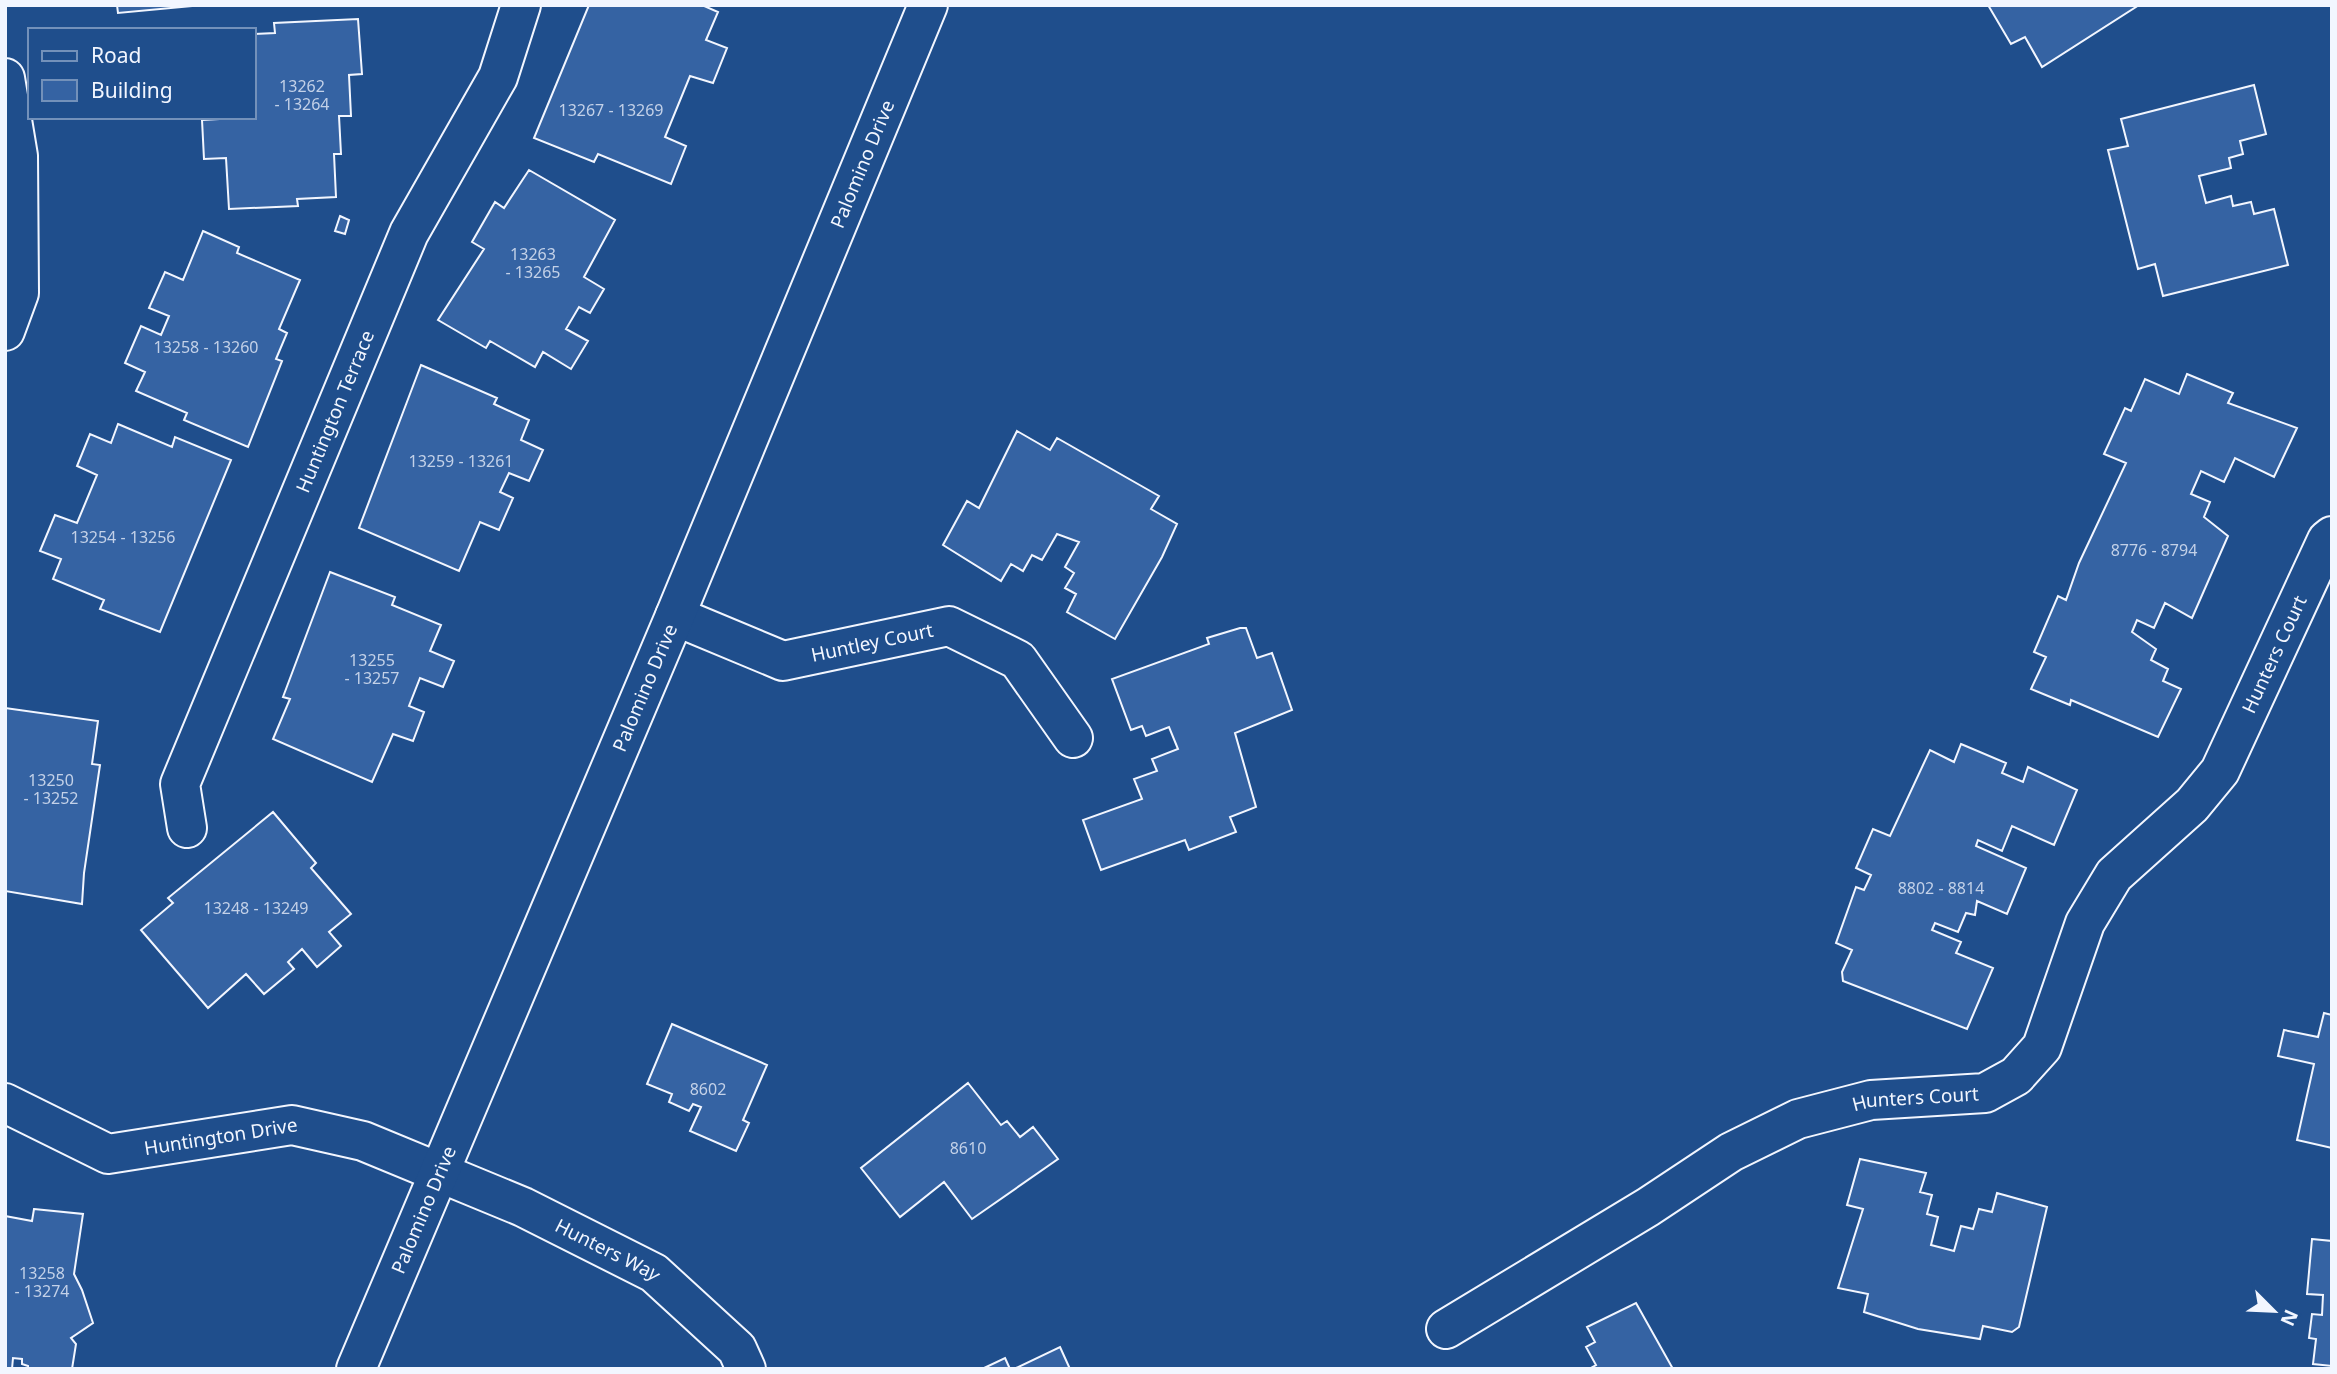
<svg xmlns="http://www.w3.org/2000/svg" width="2337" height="1374" font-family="'Noto Sans',sans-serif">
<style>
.building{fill:#3563a3;stroke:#f2f6ff;stroke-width:2}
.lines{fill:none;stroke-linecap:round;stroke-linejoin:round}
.minor-casing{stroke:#f2f6ff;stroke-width:42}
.minor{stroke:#1f4e8c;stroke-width:38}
.labels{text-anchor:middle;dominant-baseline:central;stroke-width:5;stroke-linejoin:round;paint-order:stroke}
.number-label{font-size:16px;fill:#c3d1e8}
.street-label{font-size:19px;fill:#f2f6ff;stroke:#1f4e8c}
</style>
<rect width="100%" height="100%" fill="#1f4e8c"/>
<path class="building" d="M 117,5 L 203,5 L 118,13 Z
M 589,5 L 702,5 L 718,12 L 706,40 L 727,48 L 713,83 L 690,76 L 665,137 L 686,146 L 671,184 L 598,154 L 594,162 L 534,138 Z
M 1988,5 L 2139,5 L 2042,67 L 2025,37 L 2011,44 Z
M 358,19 L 362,74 L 349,75 L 351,116 L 339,116 L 341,154 L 334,154 L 336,197 L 297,199 L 298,206 L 229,209 L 226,158 L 204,159 L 202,120 L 254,117 L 254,34 L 275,33 L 274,23 Z
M 2254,85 L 2266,134 L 2240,141 L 2243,154 L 2229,158 L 2231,168 L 2199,176 L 2206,203 L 2231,196 L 2233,206 L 2251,202 L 2254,214 L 2274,209 L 2288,265 L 2163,296 L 2155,264 L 2138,269 L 2108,150 L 2128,146 L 2121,119 Z
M 529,170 L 615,220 L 584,277 L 604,289 L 590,313 L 579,307 L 566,329 L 588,341 L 571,369 L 543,352 L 535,367 L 490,341 L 486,348 L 438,320 L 484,249 L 472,242 L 495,202 L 504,208 Z
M 340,216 L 349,220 L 345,234 L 335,231 Z
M 203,231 L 239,247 L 237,253 L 300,280 L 279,329 L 287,333 L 276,359 L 282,361 L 248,447 L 184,420 L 187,413 L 136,391 L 145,372 L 125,363 L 141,326 L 161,335 L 169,316 L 149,308 L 165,272 L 183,280 Z
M 421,365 L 497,398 L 494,404 L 529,420 L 521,440 L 543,450 L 529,481 L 509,473 L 500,492 L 513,498 L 499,530 L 480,522 L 459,571 L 359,528 Z
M 2187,374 L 2233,393 L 2228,403 L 2297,428 L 2274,477 L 2235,458 L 2224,482 L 2201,471 L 2191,494 L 2210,502 L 2204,517 L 2228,536 L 2192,618 L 2165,603 L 2154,628 L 2137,620 L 2132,632 L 2156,649 L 2151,660 L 2168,669 L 2163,681 L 2181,689 L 2158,737 L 2071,700 L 2070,705 L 2031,689 L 2046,657 L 2034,652 L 2058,596 L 2066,600 L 2079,563 L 2126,463 L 2104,454 L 2125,408 L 2131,411 L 2145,379 L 2179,394 Z
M 118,424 L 172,447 L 175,437 L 231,460 L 160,632 L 100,609 L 104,600 L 53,579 L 61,559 L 40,551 L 55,515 L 77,523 L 97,475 L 77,466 L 90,434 L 111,443 Z
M 1017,431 L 1050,450 L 1057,438 L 1159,496 L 1151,509 L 1177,524 L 1162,557 L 1115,639 L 1067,612 L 1076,594 L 1065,588 L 1074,573 L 1065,567 L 1079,542 L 1057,534 L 1042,560 L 1032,555 L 1023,571 L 1011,564 L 1001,581 L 943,545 L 967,501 L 979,508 Z
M 330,572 L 395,597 L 392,605 L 441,625 L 430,651 L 454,661 L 443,687 L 420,678 L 409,706 L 424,712 L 413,741 L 393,734 L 372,782 L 273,739 L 290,699 L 283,697 Z
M 1240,628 L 1246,628 L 1257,658 L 1272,653 L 1292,710 L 1235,733 L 1256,807 L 1230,817 L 1236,832 L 1189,850 L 1185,840 L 1101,870 L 1083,820 L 1142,799 L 1134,779 L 1157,771 L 1152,759 L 1178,749 L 1169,727 L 1146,736 L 1142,726 L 1131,730 L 1112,679 L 1209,644 L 1207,638 Z
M 5,708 L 98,721 L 92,764 L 100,765 L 84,873 L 82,904 L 5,891 Z
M 1961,744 L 2006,763 L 2002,773 L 2023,782 L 2028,767 L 2077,790 L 2054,845 L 2012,826 L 2002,851 L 1978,840 L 1976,846 L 2026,868 L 2007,914 L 1977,901 L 1975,915 L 1966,913 L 1958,932 L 1935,923 L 1932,930 L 1961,942 L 1956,953 L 1993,968 L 1967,1029 L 1843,981 L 1842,972 L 1852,950 L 1836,943 L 1856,887 L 1864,890 L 1871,875 L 1856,868 L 1873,829 L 1890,836 L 1930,750 L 1954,762 Z
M 273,812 L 316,863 L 311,868 L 351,914 L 329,932 L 341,946 L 317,967 L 302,949 L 288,962 L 294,969 L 264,994 L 246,974 L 208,1008 L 141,930 L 173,903 L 168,898 Z
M 2324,1013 L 2332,1015 L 2332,1148 L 2297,1140 L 2314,1064 L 2278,1056 L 2284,1030 L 2318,1037 Z
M 672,1024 L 767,1065 L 743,1120 L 749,1123 L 736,1151 L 690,1131 L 701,1107 L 693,1104 L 689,1111 L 669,1102 L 672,1094 L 647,1084 Z
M 968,1083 L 1001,1125 L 1007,1121 L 1020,1137 L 1033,1127 L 1058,1159 L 972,1219 L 944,1182 L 900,1217 L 861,1168 Z
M 1860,1159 L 1926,1173 L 1920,1192 L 1932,1195 L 1927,1214 L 1938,1217 L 1931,1245 L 1954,1251 L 1961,1226 L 1973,1229 L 1979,1209 L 1992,1212 L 1997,1193 L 2047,1207 L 2019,1327 L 2012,1332 L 1983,1326 L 1980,1339 L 1918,1329 L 1864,1312 L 1868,1294 L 1838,1288 L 1863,1209 L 1847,1205 Z
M 34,1209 L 83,1214 L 74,1274 L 82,1290 L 93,1323 L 71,1338 L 76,1344 L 72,1369 L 28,1369 L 28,1366 L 22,1364 L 22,1359 L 13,1358 L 12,1369 L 5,1369 L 5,1216 L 32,1221 Z
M 2312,1239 L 2332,1241 L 2332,1366 L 2313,1364 L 2316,1339 L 2309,1338 L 2312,1314 L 2322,1315 L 2323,1295 L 2307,1294 Z
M 1636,1303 L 1673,1369 L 1589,1369 L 1596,1365 L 1586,1347 L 1595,1342 L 1587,1327 Z
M 1060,1347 L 1070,1369 L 1014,1369 Z
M 1005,1358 L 1010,1369 L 982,1369 Z"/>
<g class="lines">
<g class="minor-casing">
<g id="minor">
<path d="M 5,78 L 18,156 L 19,293 L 5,331"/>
<path id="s1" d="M 675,616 L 783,661 L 949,626 L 1018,660 L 1073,738"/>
<path id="s2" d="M 187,828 L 180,784 L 409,233 L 498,77 L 521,5"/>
<path id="s3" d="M 5,1103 L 108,1154 L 292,1125 L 363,1141 L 523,1207 L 654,1273 L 737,1349 L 746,1369"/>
<path id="s4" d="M 1446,1329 L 1648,1207 L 1731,1152 L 1798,1119 L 1871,1100 L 1985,1093 L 2016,1076 L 2042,1047 L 2085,923 L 2114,875 L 2192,805 L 2220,771 L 2327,540 L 2332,536"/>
<path id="s5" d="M 356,1369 L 675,616 L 928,5"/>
</g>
</g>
<use href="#minor" class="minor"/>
</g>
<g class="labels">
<g class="number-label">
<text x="302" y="86">13262<tspan x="302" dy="18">- 13264</tspan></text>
<text x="611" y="110">13267 - 13269</text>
<text x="533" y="254">13263<tspan x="533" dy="18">- 13265</tspan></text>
<text x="206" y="347">13258 - 13260</text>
<text x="461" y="461">13259 - 13261</text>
<text x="123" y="537">13254 - 13256</text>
<text x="2154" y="550">8776 - 8794</text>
<text x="372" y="660">13255<tspan x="372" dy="18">- 13257</tspan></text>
<text x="51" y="780">13250<tspan x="51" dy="18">- 13252</tspan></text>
<text x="1941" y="888">8802 - 8814</text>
<text x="256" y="908">13248 - 13249</text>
<text x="708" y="1089">8602</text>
<text x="968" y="1148">8610</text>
<text x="42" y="1273">13258<tspan x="42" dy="18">- 13274</tspan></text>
</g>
<g class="street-label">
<text stroke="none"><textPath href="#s5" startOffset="1307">Palomino Drive</textPath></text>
<text stroke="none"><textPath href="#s2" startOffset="448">Huntington Terrace</textPath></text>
<text stroke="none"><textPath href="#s1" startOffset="208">Huntley Court</textPath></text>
<text stroke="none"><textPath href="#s4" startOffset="1139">Hunters Court</textPath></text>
<text stroke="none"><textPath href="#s5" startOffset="740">Palomino Drive</textPath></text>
<text stroke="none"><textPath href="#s4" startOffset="530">Hunters Court</textPath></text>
<text stroke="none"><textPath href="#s3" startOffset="229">Huntington Drive</textPath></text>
<text stroke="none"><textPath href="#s5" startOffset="173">Palomino Drive</textPath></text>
<text stroke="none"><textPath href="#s3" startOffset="642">Hunters Way</textPath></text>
</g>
</g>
<rect width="2337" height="1374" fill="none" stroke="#f2f6ff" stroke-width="14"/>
<rect x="28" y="28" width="228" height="91" fill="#1f4e8c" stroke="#7391ba" stroke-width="2"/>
<rect x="42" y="51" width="35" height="10" fill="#1f4e8c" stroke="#7391ba" stroke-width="2"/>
<text x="91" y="63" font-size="21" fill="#f2f6ff">Road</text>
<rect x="42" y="80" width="35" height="21" fill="#3563a3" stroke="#7391ba" stroke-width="2"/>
<text x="91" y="98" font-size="21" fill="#f2f6ff">Building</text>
<g transform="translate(2274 1311) rotate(114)" stroke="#1f4e8c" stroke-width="5" paint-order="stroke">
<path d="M0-5L12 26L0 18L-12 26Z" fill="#f2f6ff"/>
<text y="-10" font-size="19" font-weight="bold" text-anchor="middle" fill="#f2f6ff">N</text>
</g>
</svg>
